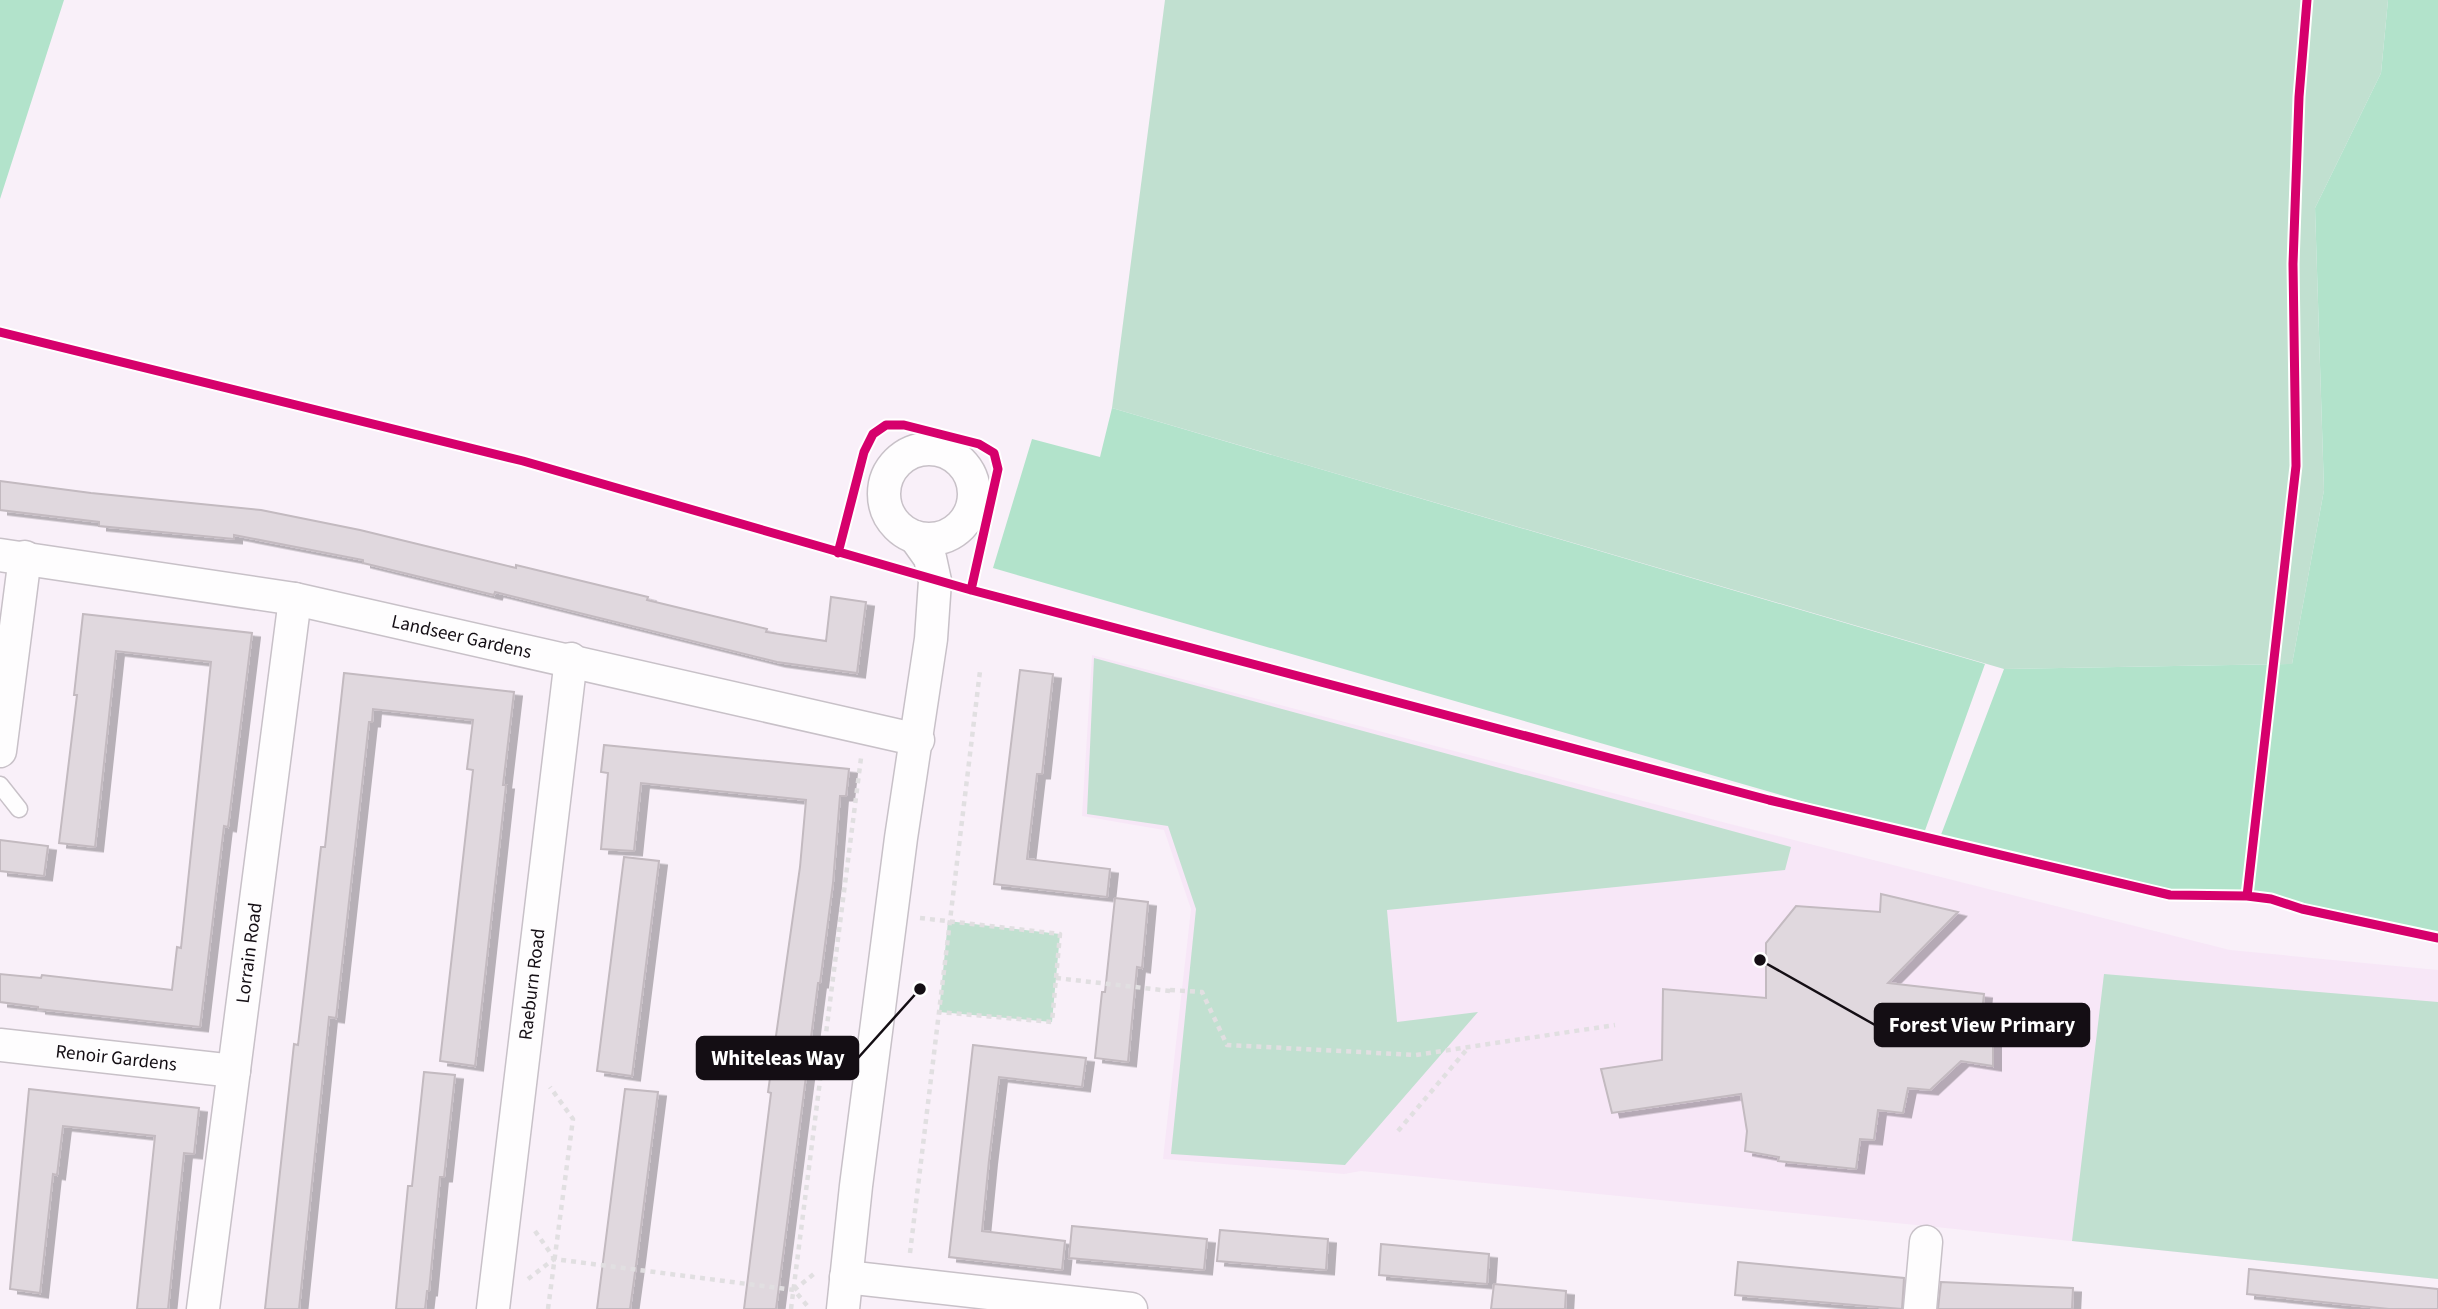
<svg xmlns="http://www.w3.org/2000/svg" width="2438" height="1309" font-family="'Source Sans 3',sans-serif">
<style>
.built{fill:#f7e7f7}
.green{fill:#c1e0d0}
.forest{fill:#b2e3cb}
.building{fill:#e0d8de;stroke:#c3bac0;stroke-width:2;filter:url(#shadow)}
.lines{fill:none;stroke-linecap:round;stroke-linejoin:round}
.service-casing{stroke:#c8c1c8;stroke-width:19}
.minor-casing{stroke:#c8c1c8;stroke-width:35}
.path{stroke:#e1dfe1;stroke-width:4.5;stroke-dasharray:5 5;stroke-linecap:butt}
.service{stroke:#fefdfe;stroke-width:16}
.minor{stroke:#fefdfe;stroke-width:32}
.cycleway-casing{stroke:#fff;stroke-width:13}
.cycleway{stroke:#d6006c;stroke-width:9}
.labels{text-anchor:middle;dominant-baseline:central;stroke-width:6;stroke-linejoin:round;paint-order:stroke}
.street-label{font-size:19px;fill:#140e14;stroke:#fff}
.leader{fill:none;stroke:#140e14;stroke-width:2.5}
.callout-dot{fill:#140e14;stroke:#fff;stroke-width:2.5}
.callout{fill:#140e14;stroke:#140e14;stroke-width:2.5}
.callout-label{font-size:21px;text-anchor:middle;font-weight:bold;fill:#fff}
</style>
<defs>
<filter id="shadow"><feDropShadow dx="8" dy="4.5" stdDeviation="0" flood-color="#0004"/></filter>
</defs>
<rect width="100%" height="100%" fill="#f9f0f9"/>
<path class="built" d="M 1092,655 L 1730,824 L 2230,950 L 2438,970 L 2438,1279 L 1926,1226 L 1361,1171 L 1344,1174 L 1163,1159 L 1191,909 L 1164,830 L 1082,816 Z"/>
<path class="green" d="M 1165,0 L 2388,0 L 2381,73 L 2315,208 L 2324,490 L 2292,664 L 2004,669 L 1112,408 Z
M 1094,658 L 1791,847 L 1785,870 L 1387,910 L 1397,1022 L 1478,1012 L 1345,1165 L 1171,1154 L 1196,909 L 1168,826 L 1087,814 Z
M 948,921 L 1060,934 L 1052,1022 L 939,1012 Z
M 2104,974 L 2438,1002 L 2438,1279 L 2072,1241 Z"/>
<path class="forest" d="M 0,0 L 64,0 L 0,199 Z
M 2388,0 L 2438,0 L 2438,938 L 2302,909 L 2271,899 L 2247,896 L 2170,895 L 1939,840 L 2004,669 L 2292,664 L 2324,490 L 2315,208 L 2381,73 Z
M 1112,408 L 1985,664 L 1923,836 L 993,568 L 1032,439 L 1100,457 Z"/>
<path class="building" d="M 0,481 L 91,493 L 261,510 L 360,530 L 516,568 L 516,565 L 648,597 L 647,600 L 767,629 L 766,632 L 826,641 L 831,597 L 866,602 L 857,673 L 777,662 L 495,592 L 494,595 L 363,563 L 363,560 L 234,535 L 234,539 L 99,526 L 99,522 L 0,510 Z
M 83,614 L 252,633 L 228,827 L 224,826 L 200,1027 L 38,1009 L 38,1007 L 0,1002 L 0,974 L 41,978 L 42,975 L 172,990 L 177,947 L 181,948 L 211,662 L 116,651 L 95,847 L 59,843 L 77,695 L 74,695 Z
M 1020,670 L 1053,674 L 1042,774 L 1037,774 L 1027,859 L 1110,869 L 1107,897 L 994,884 Z
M 344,673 L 514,692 L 503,785 L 506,785 L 475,1066 L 440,1061 L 473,770 L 467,769 L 473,720 L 373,709 L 372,722 L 369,722 L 336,1018 L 329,1017 L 299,1309 L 265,1309 L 294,1044 L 298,1045 L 321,847 L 325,847 Z
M 604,745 L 849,769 L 846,796 L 840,796 L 833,883 L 820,983 L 818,983 L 776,1309 L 744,1309 L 771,1093 L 768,1092 L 800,867 L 806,800 L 641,783 L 634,851 L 601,849 L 608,773 L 601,772 Z
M 0,840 L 48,846 L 44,876 L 0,871 Z
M 624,857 L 659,861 L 632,1076 L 597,1071 Z
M 1881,894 L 1958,912 L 1888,983 L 1984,994 L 1981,1022 L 1993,1020 L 1993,1066 L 1961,1061 L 1930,1090 L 1908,1088 L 1903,1113 L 1878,1110 L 1874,1140 L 1860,1139 L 1856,1169 L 1778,1161 L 1779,1157 L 1745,1151 L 1747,1131 L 1741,1094 L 1612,1113 L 1601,1069 L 1662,1060 L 1663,989 L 1766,998 L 1766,943 L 1796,906 L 1880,912 Z
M 1115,898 L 1148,902 L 1142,968 L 1137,967 L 1128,1062 L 1095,1058 L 1102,992 L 1105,992 Z
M 973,1045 L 1086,1058 L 1082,1087 L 999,1077 L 989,1160 L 982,1231 L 1065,1241 L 1062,1270 L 949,1257 Z
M 424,1072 L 455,1075 L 444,1177 L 440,1177 L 429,1291 L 427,1291 L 425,1309 L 396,1309 L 408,1186 L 412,1186 Z
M 29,1089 L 199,1108 L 194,1154 L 184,1153 L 168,1309 L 137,1309 L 155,1136 L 63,1126 L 57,1175 L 53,1174 L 40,1293 L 10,1289 Z
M 625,1089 L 658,1092 L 637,1258 L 630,1309 L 597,1309 Z
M 1072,1226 L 1207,1239 L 1204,1270 L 1069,1258 Z
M 1220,1230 L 1328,1239 L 1326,1270 L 1217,1261 Z
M 1381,1244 L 1489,1254 L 1487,1284 L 1379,1275 Z
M 1738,1262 L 1904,1278 L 1902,1309 L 1735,1295 Z
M 2249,1269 L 2438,1289 L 2438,1309 L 2389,1309 L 2247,1294 Z
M 1941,1282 L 2073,1288 L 2072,1309 L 1938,1309 Z
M 1494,1284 L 1566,1291 L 1565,1309 L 1491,1309 Z"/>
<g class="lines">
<g class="service-casing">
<path id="service" d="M 0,785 L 19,809"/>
</g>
<g class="minor-casing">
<g id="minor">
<circle cx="929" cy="494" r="45"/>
<path id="s1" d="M 0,555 L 295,599 L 918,740"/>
<path d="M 0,751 L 25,557"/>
<path id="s2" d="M 0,1045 L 234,1071"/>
<path d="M 846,1277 L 1131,1309"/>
<path id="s3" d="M 203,1309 L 295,599"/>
<path id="s4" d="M 493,1309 L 571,659"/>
<path d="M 843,1309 L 856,1186 L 901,838 L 931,639 L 935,581 L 930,558 L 915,537"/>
<path d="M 1920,1309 L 1926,1242"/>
</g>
</g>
<path class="path" d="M 920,918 L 1060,934 L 1052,1022 L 939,1012 L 980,671
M 1056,978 L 1170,991
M 1170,990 L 1202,992 L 1227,1045 L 1416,1055 L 1615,1025
M 1398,1131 L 1468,1048
M 535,1231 L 554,1258
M 910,1253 L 939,1012
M 528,1279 L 554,1259 L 794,1290 L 810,1309
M 794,1290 L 815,1273
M 548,1309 L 573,1119 L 550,1087
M 791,1309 L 861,758"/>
<use href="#service" class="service"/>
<use href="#minor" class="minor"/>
<g class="cycleway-casing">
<path id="cycleway" d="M 0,332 L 523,461 L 971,590 L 1769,800 L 2170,895 L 2247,896 L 2271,899 L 2302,909 L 2438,938
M 838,553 L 864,452 L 873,434 L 886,425 L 904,425 L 979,444 L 994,453 L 998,469 L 971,590
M 2247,896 L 2296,466 L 2293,264 L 2299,97 L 2307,0"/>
</g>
<use href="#cycleway" class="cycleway"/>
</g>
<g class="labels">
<g class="street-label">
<text stroke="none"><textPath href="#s1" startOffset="469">Landseer Gardens</textPath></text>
<text stroke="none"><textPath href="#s3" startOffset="359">Lorrain Road</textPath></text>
<text stroke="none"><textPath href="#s4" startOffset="327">Raeburn Road</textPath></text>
<text stroke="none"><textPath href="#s2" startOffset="117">Renoir Gardens</textPath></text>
</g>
</g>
<path class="leader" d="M1760 960L1875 1025M920 989L858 1058"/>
<g class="callout-dot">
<circle cx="1760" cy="960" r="7"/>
<circle cx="920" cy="989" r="7"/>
</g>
<g class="callout">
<rect x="1875" y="1004" width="214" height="42" rx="7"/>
<rect x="697" y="1037" width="161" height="42" rx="7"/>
</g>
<g class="callout-label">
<text x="1982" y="1032">Forest View Primary</text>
<text x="778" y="1065">Whiteleas Way</text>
</g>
</svg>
